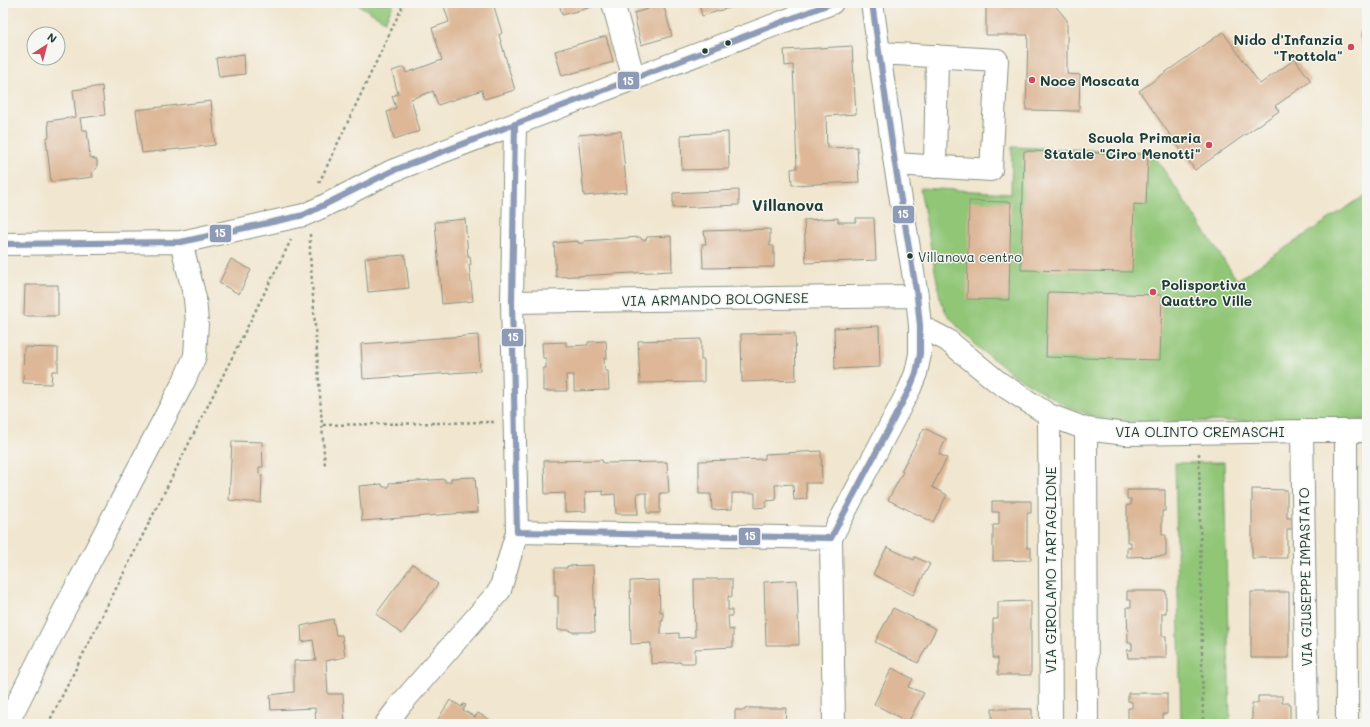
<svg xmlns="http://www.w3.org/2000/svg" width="1370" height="727" font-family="Mali,sans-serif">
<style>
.green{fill:#91c677;stroke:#588256}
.building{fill:#ddb797}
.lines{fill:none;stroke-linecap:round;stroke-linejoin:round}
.minor-casing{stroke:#889282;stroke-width:24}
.path{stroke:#889282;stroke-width:2.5;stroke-dasharray:3 3;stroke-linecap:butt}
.minor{stroke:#fff;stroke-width:22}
.bus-1-casing{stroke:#f6f6f2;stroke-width:9}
.bus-1{stroke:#8d9bb7;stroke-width:6}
.bus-dot{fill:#1f3d34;stroke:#f6f6f2;stroke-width:1.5}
.poi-dot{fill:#d1495b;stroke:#f6f6f2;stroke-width:1.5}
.labels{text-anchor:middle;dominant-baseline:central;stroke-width:3;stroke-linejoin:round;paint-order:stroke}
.bus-label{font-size:13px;fill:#1f3d34;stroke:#f6f6f2;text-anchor:start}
.poi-label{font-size:14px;font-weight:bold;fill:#1f3d34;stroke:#f6f6f2;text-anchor:end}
.street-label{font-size:14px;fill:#1f3d34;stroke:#f6f6f2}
.quarter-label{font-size:16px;font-weight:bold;fill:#1f3d34;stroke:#f6f6f2}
.line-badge{stroke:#f6f6f2;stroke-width:1.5}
.badge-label{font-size:11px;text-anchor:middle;font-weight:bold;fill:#fff}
</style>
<rect width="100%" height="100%" fill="#f6f6f2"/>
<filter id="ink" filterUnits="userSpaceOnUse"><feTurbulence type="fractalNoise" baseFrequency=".025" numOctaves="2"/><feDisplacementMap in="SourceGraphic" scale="8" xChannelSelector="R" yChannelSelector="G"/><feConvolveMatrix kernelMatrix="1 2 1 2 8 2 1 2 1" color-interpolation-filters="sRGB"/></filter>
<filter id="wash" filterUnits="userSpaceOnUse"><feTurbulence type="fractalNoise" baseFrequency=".012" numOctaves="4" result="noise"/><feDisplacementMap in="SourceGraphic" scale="16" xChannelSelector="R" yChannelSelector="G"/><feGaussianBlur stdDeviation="0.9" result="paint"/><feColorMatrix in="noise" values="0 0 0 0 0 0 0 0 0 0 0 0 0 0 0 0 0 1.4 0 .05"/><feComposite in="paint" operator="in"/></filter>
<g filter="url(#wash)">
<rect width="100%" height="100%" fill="#f1e6cf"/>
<path class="green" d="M 355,3 L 394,3 L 385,21 Z
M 1012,147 L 1152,152 L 1237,280 L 1367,194 L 1367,420 L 1140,422 L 1098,418 L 1066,406 L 1014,375 L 980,349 L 958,327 L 947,314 L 941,303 L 920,188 L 1011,193 Z
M 1224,462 L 1230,724 L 1181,724 L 1175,463 Z"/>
<g id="blocks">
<path class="building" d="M 443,3 L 493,3 L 502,33 L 499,35 L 515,90 L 484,99 L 482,90 L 438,105 L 433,91 L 411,99 L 420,131 L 394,139 L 387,112 L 396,108 L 392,96 L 398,94 L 392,71 L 404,67 L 406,73 L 442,60 L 432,28 L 449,22 Z
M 559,3 L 591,3 L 592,7 L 562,15 Z
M 646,3 L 663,3 L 672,36 L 641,45 L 634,13 L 648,9 Z
M 699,3 L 745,3 L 702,16 Z
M 986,3 L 1053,3 L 1067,20 L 1067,74 L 1080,75 L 1079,111 L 1026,110 L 1028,35 L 986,35 Z
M 1367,23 L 1367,53 L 1363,42 L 1363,33 Z
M 1223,32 L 1260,84 L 1295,59 L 1311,81 L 1275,106 L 1279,111 L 1195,170 L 1139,91 Z
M 606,36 L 613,62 L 562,76 L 555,51 Z
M 852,46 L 856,114 L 826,116 L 827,148 L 857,147 L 859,182 L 792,185 L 791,169 L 797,168 L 793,65 L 785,66 L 784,50 Z
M 244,54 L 245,74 L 219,77 L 216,58 Z
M 102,86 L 105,115 L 80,118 L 82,130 L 87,130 L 90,157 L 97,160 L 97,168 L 92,172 L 93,177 L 51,182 L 46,138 L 49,137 L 48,121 L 76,117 L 73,90 Z
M 211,101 L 215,145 L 142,153 L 136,110 Z
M 621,131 L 627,192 L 584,196 L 578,135 Z
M 728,132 L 729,169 L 682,170 L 681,135 Z
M 1024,151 L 1148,154 L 1146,205 L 1134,204 L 1132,272 L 1021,270 Z
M 739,190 L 739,205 L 673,208 L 673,193 Z
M 969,201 L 1011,202 L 1009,300 L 967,299 Z
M 838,218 L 838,222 L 856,222 L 856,218 L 874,218 L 876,260 L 806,263 L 804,220 Z
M 465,219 L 468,256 L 470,256 L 471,265 L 469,265 L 473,301 L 442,304 L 435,222 Z
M 770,229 L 770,246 L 774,246 L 774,267 L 703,268 L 702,244 L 706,244 L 704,231 Z
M 671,236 L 672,271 L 556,277 L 554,243 L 578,241 L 578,243 L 584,243 L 584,241 L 640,237 L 642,240 L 646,240 L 647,237 Z
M 405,255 L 409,288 L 368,292 L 365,258 Z
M 231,259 L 251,270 L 239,294 L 219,283 Z
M 25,285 L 58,285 L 58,316 L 24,316 Z
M 1048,292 L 1162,295 L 1160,360 L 1046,357 Z
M 879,326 L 880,367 L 835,369 L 834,328 Z
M 795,333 L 796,380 L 742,382 L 741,334 Z
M 478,335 L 480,371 L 363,379 L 361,344 Z
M 701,339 L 701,360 L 704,360 L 704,382 L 640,383 L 638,341 Z
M 606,341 L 607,358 L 604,358 L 605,371 L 608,371 L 609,390 L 574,391 L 574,375 L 566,375 L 567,391 L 543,391 L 543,368 L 546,368 L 546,358 L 543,358 L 542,343 L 566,342 L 566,346 L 588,345 L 588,342 Z
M 24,347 L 58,348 L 58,371 L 52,371 L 51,384 L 23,383 Z
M 924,428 L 946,439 L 939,454 L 947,458 L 932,487 L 947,495 L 933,522 L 888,500 L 903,472 L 901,471 Z
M 232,441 L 262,442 L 263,467 L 259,467 L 259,474 L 262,475 L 261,503 L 229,500 Z
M 821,451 L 822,483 L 806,483 L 807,499 L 794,500 L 793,484 L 775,485 L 776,500 L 766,501 L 766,507 L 755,508 L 755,493 L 732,493 L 732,509 L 712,510 L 711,494 L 699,494 L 699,461 L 765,459 L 765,454 Z
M 602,460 L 603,463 L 667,462 L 669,493 L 660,493 L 660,513 L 647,513 L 647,493 L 637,493 L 638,514 L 616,514 L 615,494 L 603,495 L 603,491 L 585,492 L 586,511 L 565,512 L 565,493 L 545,494 L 544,461 Z
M 475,477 L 478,512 L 362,521 L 359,486 L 382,484 L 383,487 L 389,487 L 389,483 L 445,479 L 445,482 L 451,482 L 451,478 Z
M 1252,489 L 1287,490 L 1287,518 L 1296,518 L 1296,529 L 1287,529 L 1287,558 L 1252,558 Z
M 1127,490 L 1165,490 L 1165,511 L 1162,511 L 1162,535 L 1166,535 L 1166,556 L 1127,557 L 1127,548 L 1131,548 L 1131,542 L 1127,542 L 1127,505 L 1131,505 L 1131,499 L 1127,499 Z
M 992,501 L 1031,501 L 1031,513 L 1027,513 L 1027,548 L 1031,548 L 1031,560 L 993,561 L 993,525 L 999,525 L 999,512 L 992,512 Z
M 887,547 L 914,560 L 915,557 L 930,564 L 913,595 L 873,574 Z
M 413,564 L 438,584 L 402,634 L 376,614 Z
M 593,565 L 595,632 L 571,632 L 571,630 L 558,630 L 558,596 L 555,596 L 555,568 L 567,568 L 567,566 Z
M 694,579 L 732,579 L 732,597 L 728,596 L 728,610 L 732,610 L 732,616 L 728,616 L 729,630 L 733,629 L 733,647 L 695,649 L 695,663 L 680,663 L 680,662 L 651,664 L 651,643 L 631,644 L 630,581 L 659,580 L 660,612 L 663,611 L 663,621 L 661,621 L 661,634 L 679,633 L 679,638 L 695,637 Z
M 797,580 L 799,645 L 766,645 L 764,582 Z
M 1127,591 L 1166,591 L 1166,613 L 1162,613 L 1162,636 L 1166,636 L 1166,658 L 1128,658 L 1127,650 L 1132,650 L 1132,643 L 1128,643 L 1127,607 L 1131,607 L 1131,600 L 1127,600 Z
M 1251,592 L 1289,592 L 1289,658 L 1251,658 Z
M 1031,601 L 1031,675 L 998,675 L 998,658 L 993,658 L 993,619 L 998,619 L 998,602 Z
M 893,608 L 936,629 L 918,663 L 875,642 Z
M 333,619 L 336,635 L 342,635 L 345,657 L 326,661 L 328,694 L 343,694 L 345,724 L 316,724 L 315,708 L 271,710 L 270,695 L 294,692 L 294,661 L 316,660 L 313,640 L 302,642 L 301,626 Z
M 892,668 L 913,679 L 908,687 L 924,693 L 908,722 L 874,704 Z
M 1128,693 L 1167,693 L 1167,714 L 1163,714 L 1163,724 L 1128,724 L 1128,708 L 1132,708 L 1132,702 L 1128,701 Z
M 1258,696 L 1282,696 L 1282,703 L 1290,703 L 1290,724 L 1252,724 L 1252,703 L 1258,703 Z
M 450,700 L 462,707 L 463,704 L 466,705 L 463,710 L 475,717 L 478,713 L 493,722 L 492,724 L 435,724 Z
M 745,708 L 786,708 L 785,724 L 735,724 L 735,710 L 745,710 Z
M 992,709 L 1032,709 L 1032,724 L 992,724 Z"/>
</g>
</g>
<g filter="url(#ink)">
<use href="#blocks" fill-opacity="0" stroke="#889282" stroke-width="1"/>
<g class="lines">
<g class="minor-casing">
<path id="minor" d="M 613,3 L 634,79
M 880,53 L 997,60 L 991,170 L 895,164
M 935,167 L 937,56
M 3,244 L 181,242 L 304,215 L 322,207 L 392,171 L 832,3
M 512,302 L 917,296
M 920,326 L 947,340 L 998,382 L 1049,415 L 1086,429 L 1126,434 L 1302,431 L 1367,431
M 1049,415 L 1051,724
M 1086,429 L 1087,724
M 1302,431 L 1307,724
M 1346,431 L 1347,724
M 517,532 L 831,538
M 7,724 L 59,620 L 184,381 L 195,356 L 197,323 L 195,298 L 181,242
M 386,724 L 401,704 L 500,590 L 517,532 L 512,302 L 515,124
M 834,724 L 831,538 L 910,388 L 916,373 L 920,354 L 920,326 L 917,296 L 895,164 L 872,3"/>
</g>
<path class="path" d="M 319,183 L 404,3
M 310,234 L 310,254 L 325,467
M 323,425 L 494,422
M 1199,453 L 1203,724
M 48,724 L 291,240"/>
<use href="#minor" class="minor"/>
<g class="bus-1-casing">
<path id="bus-1" d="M 515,124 L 512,302 L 517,532 L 831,538 L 910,388 L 916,373 L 920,354 L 920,326 L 917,296 L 895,164 L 872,3
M 3,244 L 181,242 L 304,215 L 392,171 L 832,3"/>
</g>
<use href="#bus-1" class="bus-1"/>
</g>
</g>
<g class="bus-dot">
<circle cx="728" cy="43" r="3.5"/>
<circle cx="705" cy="51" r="3.5"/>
<circle cx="910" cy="256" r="3.5"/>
</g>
<g class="poi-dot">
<circle cx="1351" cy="47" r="4"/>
<circle cx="1032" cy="80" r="4"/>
<circle cx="1209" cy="145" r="4"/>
<circle cx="1153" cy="292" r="4"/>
</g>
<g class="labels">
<g class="bus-label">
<text x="918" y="256">Villanova centro</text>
</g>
<g class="poi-label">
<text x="1343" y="39">Nido d'Infanzia<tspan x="1343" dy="16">"Trottola"</tspan></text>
<text x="1040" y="80" text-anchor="start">Noce Moscata</text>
<text x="1201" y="137">Scuola Primaria<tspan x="1201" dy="16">Statale "Ciro Menotti"</tspan></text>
<text x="1161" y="284" text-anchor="start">Polisportiva<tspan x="1161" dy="16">Quattro Ville</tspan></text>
</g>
<g class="street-label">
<text transform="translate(715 299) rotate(-1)">VIA ARMANDO BOLOGNESE</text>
<text x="1200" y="431">VIA OLINTO CREMASCHI</text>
<text transform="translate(1050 570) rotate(-90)">VIA GIROLAMO TARTAGLIONE</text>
<text transform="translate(1305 577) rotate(-91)">VIA GIUSEPPE IMPASTATO</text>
</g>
<g class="quarter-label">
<text x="788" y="204">Villanova</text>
</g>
</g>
<g class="line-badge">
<rect x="617" y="71" width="23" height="19" rx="4" fill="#8d9bb7"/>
<rect x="892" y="205" width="23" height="19" rx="4" fill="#8d9bb7"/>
<rect x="209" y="224" width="23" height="19" rx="4" fill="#8d9bb7"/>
<rect x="501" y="328" width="23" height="19" rx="4" fill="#8d9bb7"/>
<rect x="738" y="527" width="23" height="19" rx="4" fill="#8d9bb7"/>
</g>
<g class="badge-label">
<text x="628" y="85">15</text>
<text x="903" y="218">15</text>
<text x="220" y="237">15</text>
<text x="513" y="341">15</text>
<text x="750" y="540">15</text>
</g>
<rect width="1370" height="727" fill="none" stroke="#f6f6f2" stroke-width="16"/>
<g transform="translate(46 46) rotate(36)"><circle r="19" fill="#f6f6f2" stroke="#a0aca6"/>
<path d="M0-3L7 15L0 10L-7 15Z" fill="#d1495b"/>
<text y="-6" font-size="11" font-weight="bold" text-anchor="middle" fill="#1f3d34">N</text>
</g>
</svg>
